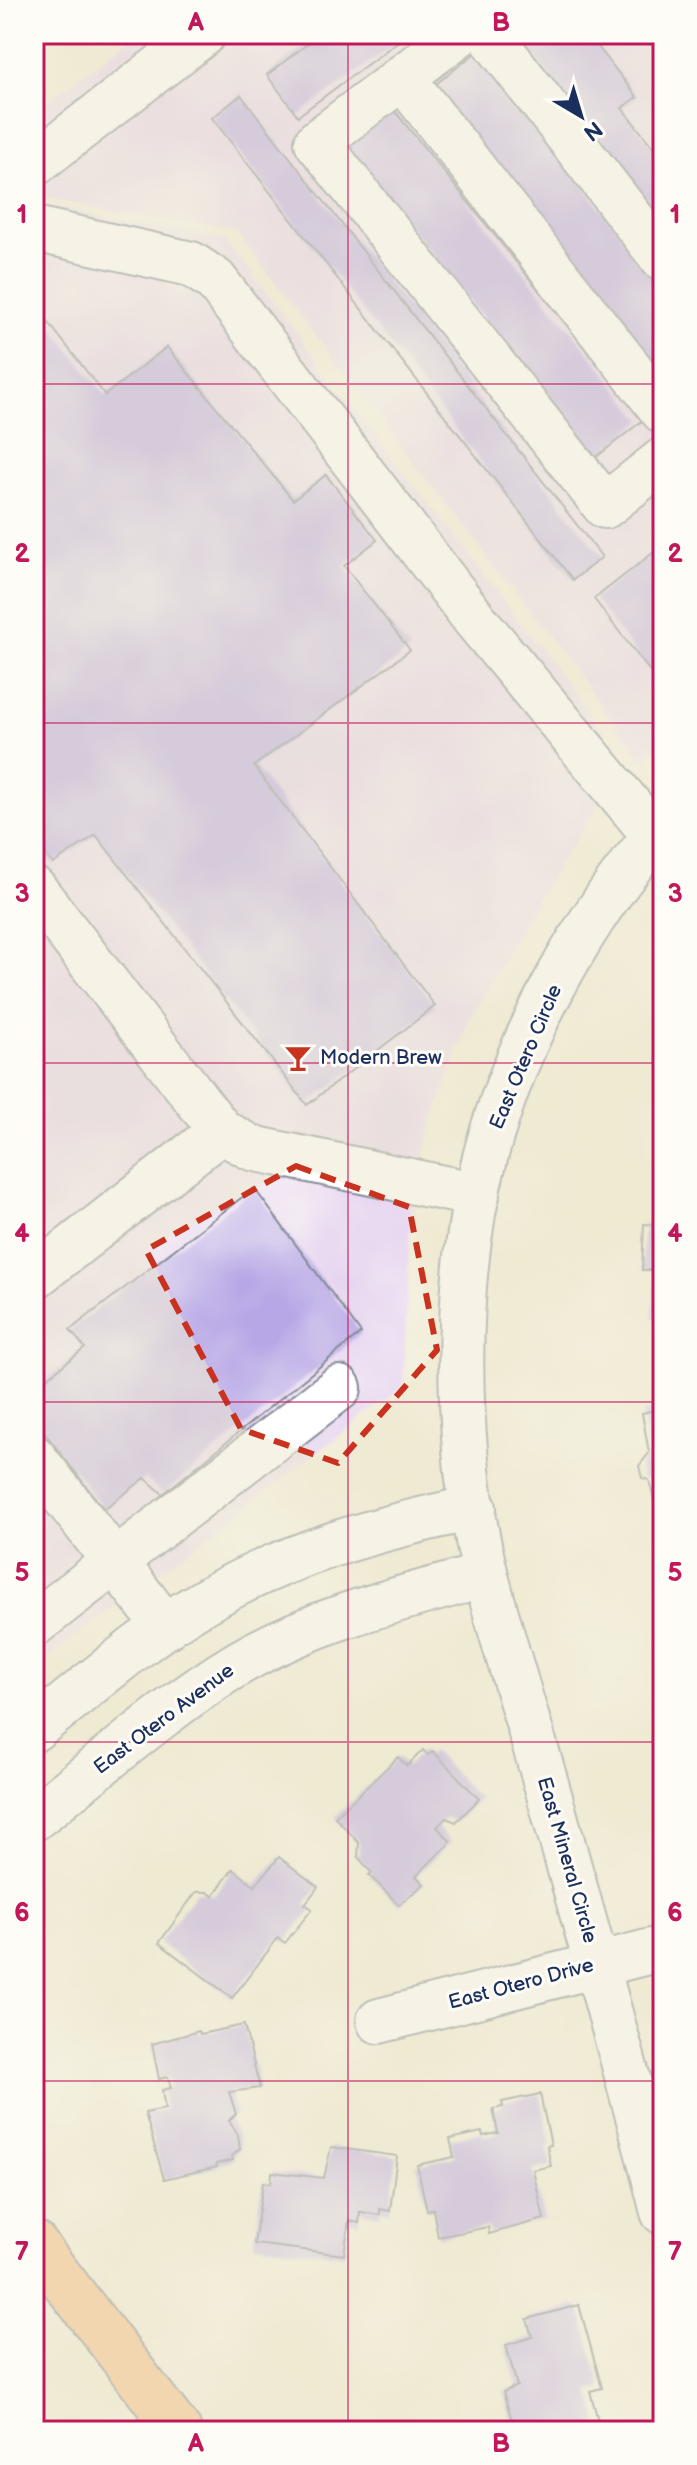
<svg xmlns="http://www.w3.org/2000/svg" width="697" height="2465" font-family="'Balsamiq Sans',sans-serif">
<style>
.built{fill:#e5d3f0}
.building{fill:#b8a7e6}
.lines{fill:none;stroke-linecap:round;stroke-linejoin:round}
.minor-casing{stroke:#858c98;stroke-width:48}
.major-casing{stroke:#858c98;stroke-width:48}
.minor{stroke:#fff;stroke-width:44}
.major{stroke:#f6be86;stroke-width:44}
.marked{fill:none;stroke:#c8321e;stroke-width:6;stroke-dasharray:16 10;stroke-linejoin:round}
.grid{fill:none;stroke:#c2185b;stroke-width:2;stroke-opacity:0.55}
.labels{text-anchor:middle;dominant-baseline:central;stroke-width:6;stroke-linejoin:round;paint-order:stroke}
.street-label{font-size:20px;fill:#1b2f5e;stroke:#fdfcf7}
.poi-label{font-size:20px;fill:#1b2f5e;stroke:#fdfcf7;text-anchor:start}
.neatline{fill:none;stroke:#c2185b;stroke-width:3}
.grid-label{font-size:26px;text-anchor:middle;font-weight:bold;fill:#c2185b}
</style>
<rect width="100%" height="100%" fill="#fdfcf7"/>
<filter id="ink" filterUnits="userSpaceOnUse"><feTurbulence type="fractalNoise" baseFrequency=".0125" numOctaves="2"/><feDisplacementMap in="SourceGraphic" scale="16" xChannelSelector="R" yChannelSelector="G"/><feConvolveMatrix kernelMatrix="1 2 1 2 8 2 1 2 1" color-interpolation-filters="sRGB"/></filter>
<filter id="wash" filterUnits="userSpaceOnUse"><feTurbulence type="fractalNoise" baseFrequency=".006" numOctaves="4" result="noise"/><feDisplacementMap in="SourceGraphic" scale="32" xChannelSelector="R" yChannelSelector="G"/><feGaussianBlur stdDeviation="1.8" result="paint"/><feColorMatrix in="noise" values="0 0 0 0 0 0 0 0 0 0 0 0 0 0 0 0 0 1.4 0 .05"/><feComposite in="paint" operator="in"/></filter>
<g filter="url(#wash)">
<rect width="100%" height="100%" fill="#efead2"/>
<path class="built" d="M 135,34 L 663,34 L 663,743 L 643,760 L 237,233 L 34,197 L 34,112 Z
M 34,203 L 224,239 L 627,762 L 538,896 L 469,1020 L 429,1133 L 410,1230 L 403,1387 L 34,1668 Z"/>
<g id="blocks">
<path class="building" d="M 320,34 L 408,34 L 298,116 L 267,75 Z
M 517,34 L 588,34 L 637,97 L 622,108 L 663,160 L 663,221 Z
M 478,51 L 663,288 L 663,386 L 431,88 Z
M 241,95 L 602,557 L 573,580 L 212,118 Z
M 394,110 L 643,420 L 595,458 L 347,147 Z
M 34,304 L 105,395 L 167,347 L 293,500 L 326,475 L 377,540 L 344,566 L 410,650 L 254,766 L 435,1006 L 307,1105 L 96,835 L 53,864 L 34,839 Z
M 663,545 L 663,688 L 594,599 Z
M 254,1188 L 361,1333 L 163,1494 L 145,1478 L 104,1509 L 34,1419 L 34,1388 L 85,1348 L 70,1330 Z
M 644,1224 L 663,1225 L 663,1318 L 653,1318 L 655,1270 L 642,1270 Z
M 663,1408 L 663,1509 L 657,1511 L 649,1480 L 642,1478 L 639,1466 L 649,1453 L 642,1413 Z
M 423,1750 L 428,1755 L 433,1751 L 479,1799 L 456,1822 L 446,1818 L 437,1827 L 451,1842 L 416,1876 L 424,1884 L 399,1905 L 369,1875 L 372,1873 L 358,1857 L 359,1843 L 335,1817 L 398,1757 L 407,1766 Z
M 279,1857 L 318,1887 L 305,1904 L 312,1909 L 285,1943 L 278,1938 L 232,1998 L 159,1943 L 196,1892 L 207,1892 L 213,1896 L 233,1869 L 255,1886 Z
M 244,2025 L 260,2088 L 229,2092 L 236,2114 L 229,2120 L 238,2135 L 240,2149 L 232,2156 L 233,2160 L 216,2164 L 217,2167 L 164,2179 L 145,2113 L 165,2109 L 162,2090 L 171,2088 L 168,2077 L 159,2079 L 152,2044 L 199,2031 L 200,2034 Z
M 540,2094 L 551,2145 L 547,2146 L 551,2166 L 533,2170 L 544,2219 L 489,2234 L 488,2227 L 438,2237 L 433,2209 L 427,2210 L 417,2165 L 454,2157 L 450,2139 L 482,2132 L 483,2136 L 498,2133 L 493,2109 L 503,2107 L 502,2102 Z
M 331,2147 L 397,2156 L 390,2211 L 380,2209 L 380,2215 L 360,2212 L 359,2223 L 349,2221 L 344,2255 L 254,2244 L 263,2182 L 271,2183 L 272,2172 L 324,2178 Z
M 579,2305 L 602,2388 L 590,2391 L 601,2431 L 528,2431 L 527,2426 L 515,2429 L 503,2392 L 517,2386 L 506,2345 L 532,2337 L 527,2319 Z"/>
</g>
</g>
<g filter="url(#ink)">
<use href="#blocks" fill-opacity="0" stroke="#858c98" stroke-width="2"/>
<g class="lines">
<g class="minor-casing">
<path id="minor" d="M 459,34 L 317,142 L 605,506 L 663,460
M 489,34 L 663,259
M 402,77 L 663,411
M 34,164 L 203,34
M 34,229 L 191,264 L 215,280 L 476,621 L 655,836
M 663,828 C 584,913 516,1042 486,1154 C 452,1280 454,1449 486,1576 C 504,1647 527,1717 547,1787 C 586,1929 627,2069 663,2212
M 34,889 L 221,1131
M 34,1277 L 221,1131 L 252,1148 L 477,1195
M 34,1458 L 166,1627
M 34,1624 L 339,1388
M 34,1729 C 89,1686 144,1636 205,1601 C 287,1553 382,1527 474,1508
M 34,1818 C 101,1766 166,1707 239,1663 C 314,1619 402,1598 486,1575
M 379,2021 L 663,1948"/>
</g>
<g class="major-casing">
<path id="major" d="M 34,2243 L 179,2431"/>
</g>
<use href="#minor" class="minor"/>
<use href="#major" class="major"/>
</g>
</g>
<path d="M0 0H697V2465H0ZM 296,1166 L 409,1207 L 437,1350 L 338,1463 L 241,1429 L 146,1250 Z" fill="#efead2" fill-opacity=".55" fill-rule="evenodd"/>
<path class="marked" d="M 296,1166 L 409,1207 L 437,1350 L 338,1463 L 241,1429 L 146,1250 Z"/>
<path class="grid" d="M 348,34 L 348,2431M 34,384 L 663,384M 34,723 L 663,723M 34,1063 L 663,1063M 34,1402 L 663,1402M 34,1742 L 663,1742M 34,2081 L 663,2081"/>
<defs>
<g id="bar-bare" transform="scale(2.16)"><path d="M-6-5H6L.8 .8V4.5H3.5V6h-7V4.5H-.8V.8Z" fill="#c8321e" stroke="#fdfcf7" stroke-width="2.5" paint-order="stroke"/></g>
</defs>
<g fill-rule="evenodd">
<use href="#bar-bare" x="298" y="1058"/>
</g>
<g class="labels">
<g class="street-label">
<text transform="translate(526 1057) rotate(-67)">East Otero Circle</text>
<text transform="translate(164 1719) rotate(-37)">East Otero Avenue</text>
<text transform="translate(567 1860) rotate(74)">East Mineral Circle</text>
<text transform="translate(521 1984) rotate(-15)">East Otero Drive</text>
</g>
<g class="poi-label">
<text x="320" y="1058">Modern Brew</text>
</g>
</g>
<rect width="697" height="2465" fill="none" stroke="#fdfcf7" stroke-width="88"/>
<g transform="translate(581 116) rotate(142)" stroke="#fdfcf7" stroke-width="6" paint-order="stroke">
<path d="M0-6L14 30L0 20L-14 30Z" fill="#1b2f5e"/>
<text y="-12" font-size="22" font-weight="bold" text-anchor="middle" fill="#1b2f5e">N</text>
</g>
<rect x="44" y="44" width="609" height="2377" class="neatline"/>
<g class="grid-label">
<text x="196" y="31">A</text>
<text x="501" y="31">B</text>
<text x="22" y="223">1</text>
<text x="675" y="223">1</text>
<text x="22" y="562">2</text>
<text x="675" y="562">2</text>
<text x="22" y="902">3</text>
<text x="675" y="902">3</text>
<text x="22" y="1242">4</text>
<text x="675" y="1242">4</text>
<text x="22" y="1581">5</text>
<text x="675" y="1581">5</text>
<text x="22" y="1921">6</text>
<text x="675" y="1921">6</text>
<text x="22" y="2260">7</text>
<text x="675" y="2260">7</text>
<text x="196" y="2452">A</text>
<text x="501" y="2452">B</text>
</g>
</svg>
